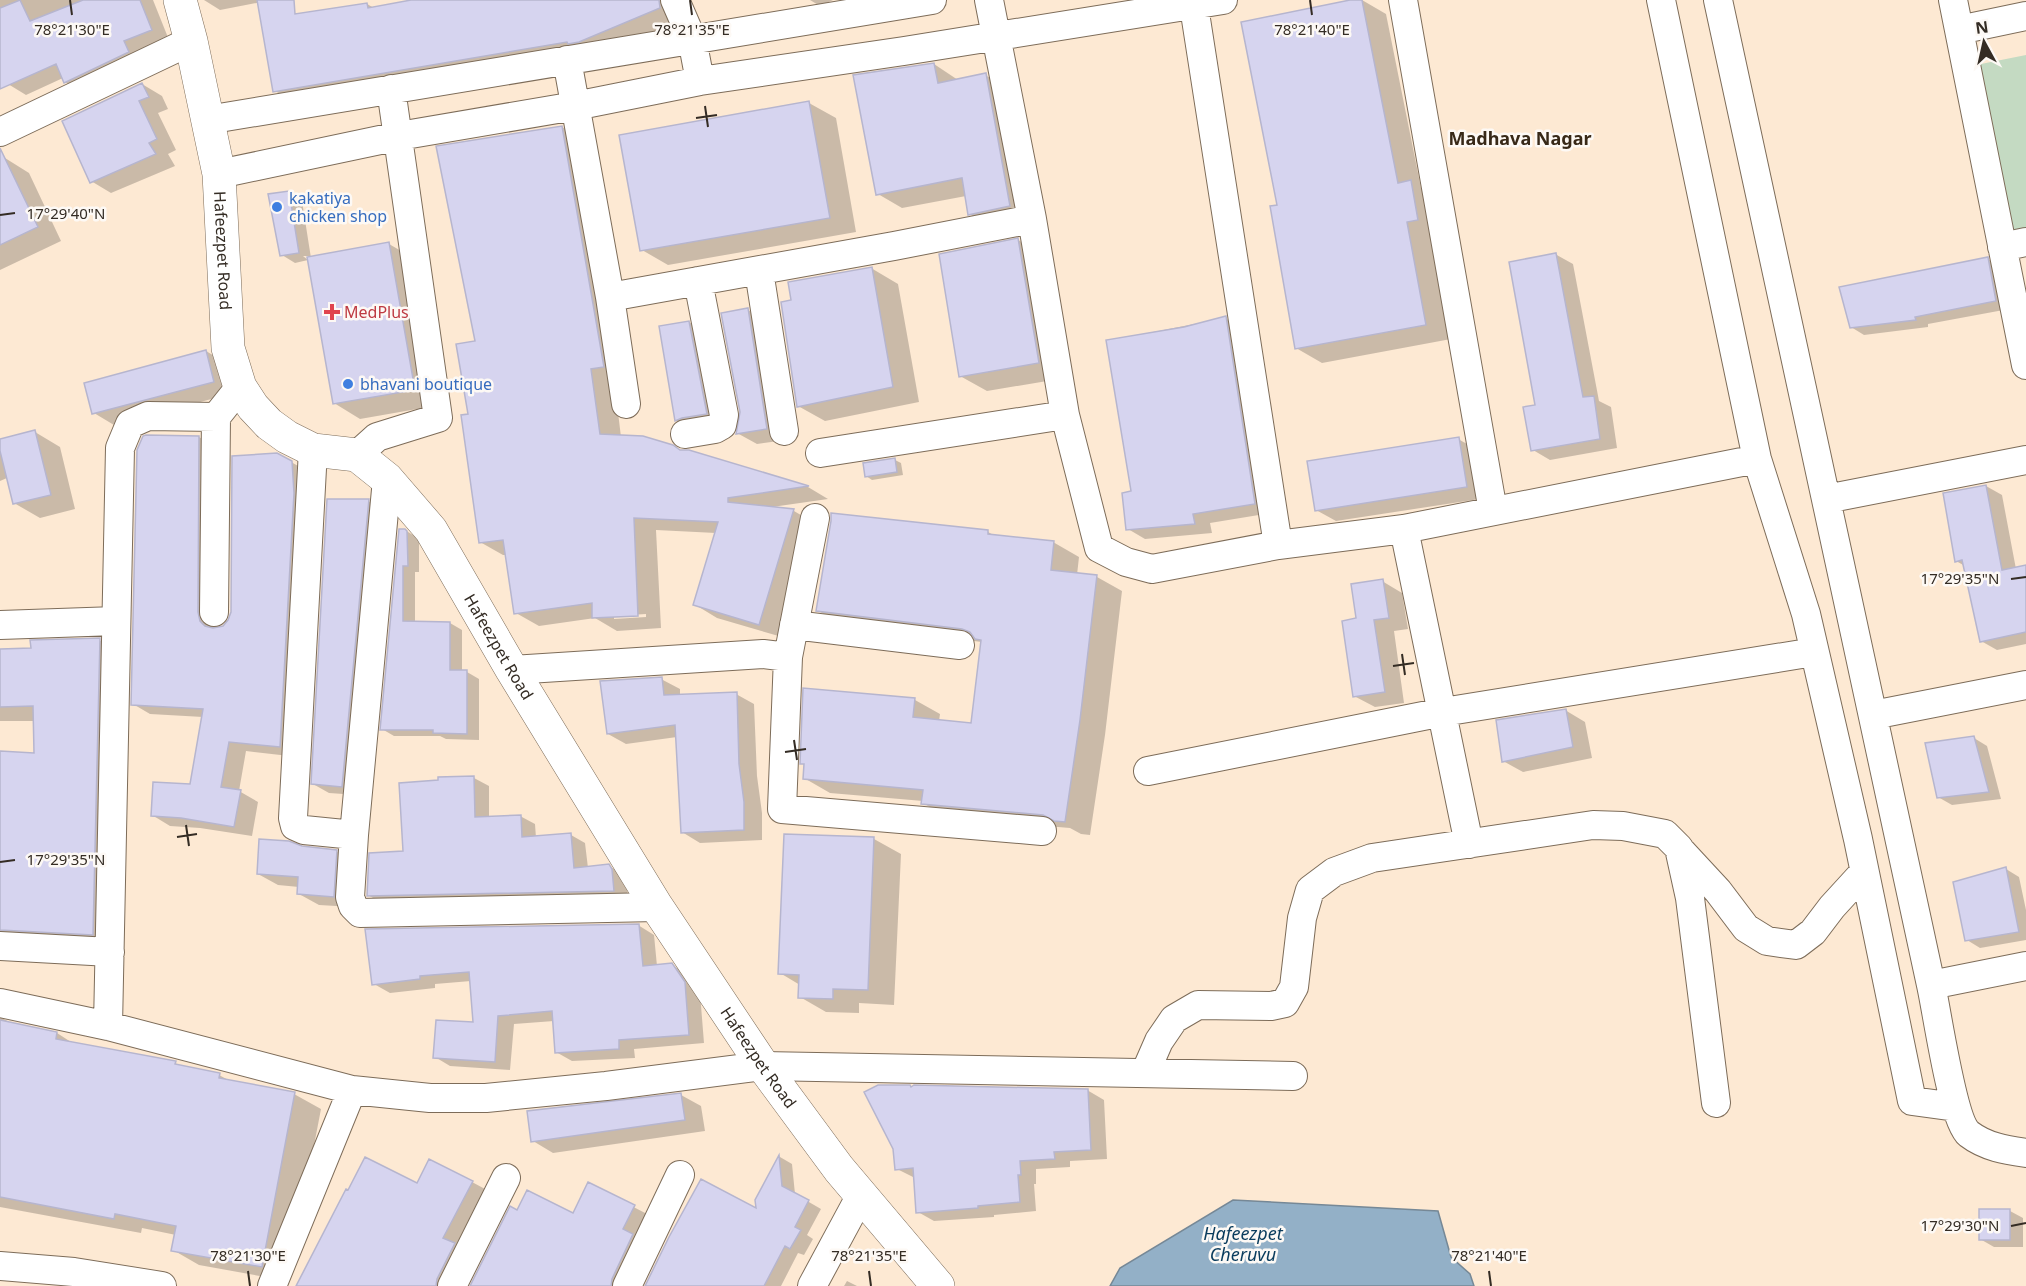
<svg xmlns="http://www.w3.org/2000/svg" width="2026" height="1286" font-family="'Noto Sans',sans-serif">
<style>
.green{fill:#c4dac2}
.water{fill:#93b0c7;stroke:#768896;stroke-width:1.5}
.shadow{fill:#0003;fill-rule:evenodd}
.building{fill:#d6d4ef;stroke:#b6b5ce;stroke-width:1.5}
.lines{fill:none;stroke-linecap:round;stroke-linejoin:round}
.street-casing{stroke:#7d6c59;stroke-width:30}
.secondary-casing{stroke:#7d6c59;stroke-width:34}
.street{stroke:#fff;stroke-width:28}
.secondary{stroke:#fff;stroke-width:33}
.ticks{fill:none;stroke:#342c24;stroke-width:2}
.shop-dot{fill:#3f7fe0;stroke:#fdf9f5;stroke-width:2}
.health-dot{fill:#e0444e;stroke:#fdf9f5;stroke-width:2}
.labels{text-anchor:middle;dominant-baseline:central;stroke-width:5;stroke-linejoin:round;paint-order:stroke}
.shop-label{font-size:16px;fill:#366cbe;stroke:#fdf9f5;text-anchor:start}
.street-label{font-size:16px;fill:#342c24;stroke:#fdf9f5}
.health-label{font-size:16px;fill:#be3a42;stroke:#fdf9f5;text-anchor:start}
.neighbourhood-label{font-size:18px;font-weight:bold;fill:#382918;stroke:#fdf9f5}
.water-label{font-size:18px;font-style:italic;fill:#0a3c5d;stroke:#fdf9f5}
.ticks-label{font-size:15px;text-anchor:middle;fill:#342c24;stroke:#fdf9f5;stroke-width:5;stroke-linejoin:round;paint-order:stroke}
</style>
<rect width="100%" height="100%" fill="#fde9d3"/>
<path class="green" d="M 2026,55 L 2026,234 L 2006,238 L 1971,66 Z"/>
<path class="water" d="M 1233,1200 L 1438,1211 L 1451,1257 L 1470,1274 L 1474,1286 L 1110,1286 L 1120,1268 Z"/>
<path class="shadow" d="M 0,0 L 153,0 L 169,40 L 82,93 L 65,82 L 63,78 L 26,95 L 8,84 L 0,63 Z
M 204,0 L 272,0 L 220,10 Z
M 420,0 L 661,0 L 671,25 L 602,54 L 297,104 L 275,91 L 367,4 L 374,8 Z
M 810,0 L 833,0 L 820,6 Z
M 1358,0 L 1362,0 L 1386,14 L 1421,188 L 1436,197 L 1451,339 L 1322,363 L 1296,348 Z
M 934,64 L 958,80 L 985,75 L 1010,89 L 1034,220 L 994,228 L 969,214 L 966,196 L 902,208 L 878,194 Z
M 142,84 L 162,96 L 168,109 L 158,113 L 176,150 L 168,154 L 175,166 L 111,193 L 91,181 Z
M 809,103 L 836,118 L 856,232 L 668,265 L 642,250 Z
M 562,127 L 585,140 L 621,437 L 689,452 L 808,487 L 828,499 L 772,507 L 794,511 L 816,524 L 782,637 L 717,618 L 694,604 L 716,533 L 656,530 L 661,628 L 617,631 L 595,618 L 539,626 L 516,613 L 507,555 L 503,555 L 480,542 L 470,416 L 476,342 ZM 646,614 L 646,617 L 614,619 L 614,616 Z
M 5,158 L 29,173 L 61,241 L 0,270 L 0,161 Z
M 289,193 L 302,201 L 311,258 L 389,244 L 415,259 L 440,405 L 360,419 L 334,403 L 309,256 L 303,256 L 308,260 L 295,263 L 282,255 Z
M 1018,240 L 1044,255 L 1065,378 L 987,391 L 960,376 Z
M 1555,254 L 1573,264 L 1599,401 L 1611,407 L 1617,448 L 1550,460 L 1533,450 Z
M 1987,259 L 2001,266 L 2009,309 L 1928,324 L 1928,327 L 1864,335 L 1851,327 Z
M 871,268 L 898,284 L 919,402 L 825,421 L 798,406 L 793,301 Z
M 748,310 L 768,321 L 786,440 L 757,444 L 737,433 L 742,412 Z
M 1225,318 L 1242,328 L 1271,513 L 1210,523 L 1212,533 L 1145,539 L 1128,529 L 1133,492 L 1107,341 Z
M 689,322 L 709,334 L 726,425 L 696,432 L 676,420 Z
M 206,351 L 226,363 L 234,393 L 114,425 L 94,413 Z
M 35,432 L 60,447 L 75,509 L 40,518 L 14,503 L 7,478 L 0,481 L 0,440 Z
M 199,437 L 217,448 L 215,623 L 217,629 L 223,627 L 230,621 L 291,462 L 309,472 L 298,757 L 246,751 L 239,791 L 258,802 L 252,836 L 200,828 L 170,826 L 152,815 L 191,786 L 203,717 L 150,714 L 133,704 Z
M 1458,439 L 1478,450 L 1486,498 L 1336,521 L 1316,510 Z
M 895,460 L 901,463 L 903,475 L 872,480 L 866,476 Z
M 1986,486 L 2002,495 L 2016,569 L 2026,567 L 2026,644 L 1997,650 L 1981,641 L 1965,566 L 1956,561 Z
M 368,501 L 385,510 L 358,795 L 329,793 L 313,784 Z
M 405,530 L 419,539 L 419,572 L 415,572 L 415,622 L 450,623 L 462,630 L 462,672 L 467,672 L 479,679 L 479,740 L 446,739 L 440,736 L 394,736 L 382,729 Z
M 988,532 L 995,536 L 1053,542 L 1079,557 L 1077,575 L 1097,577 L 1122,591 L 1105,735 L 1090,835 L 1081,834 L 1070,828 L 948,818 L 923,803 L 923,801 L 830,793 L 804,778 L 806,765 L 802,763 L 915,700 L 940,714 L 939,721 L 972,724 L 982,642 L 842,625 L 817,610 Z
M 1382,581 L 1402,593 L 1408,629 L 1394,631 L 1404,703 L 1375,707 L 1354,696 L 1358,620 Z
M 99,640 L 125,654 L 119,949 L 0,949 L 0,753 L 36,754 L 35,721 L 0,721 L 0,650 L 32,649 Z
M 661,679 L 680,689 L 680,696 L 736,694 L 754,704 L 757,776 L 762,813 L 762,840 L 700,843 L 682,832 L 677,737 L 626,744 L 608,734 Z
M 1565,710 L 1585,722 L 1592,758 L 1523,772 L 1503,761 Z
M 1974,738 L 1987,746 L 2001,799 L 1952,805 L 1938,797 Z
M 474,778 L 489,786 L 489,818 L 520,816 L 535,824 L 536,838 L 571,835 L 585,843 L 588,868 L 609,866 L 624,875 L 626,878 L 628,899 L 383,904 L 368,895 L 404,853 Z
M 785,835 L 874,839 L 901,854 L 894,1005 L 859,1003 L 859,1013 L 826,1012 L 800,997 L 800,985 L 780,973 Z
M 302,848 L 336,851 L 356,863 L 353,907 L 319,905 L 299,894 L 299,887 L 278,885 L 258,874 Z
M 2006,869 L 2019,877 L 2026,910 L 2026,940 L 1980,948 L 1967,940 Z
M 638,925 L 654,935 L 657,966 L 672,965 L 688,974 L 700,993 L 704,1043 L 634,1049 L 635,1058 L 572,1061 L 556,1052 L 554,1021 L 514,1024 L 510,1070 L 450,1066 L 435,1057 L 474,1024 L 471,981 L 435,984 L 435,988 L 390,993 L 374,984 Z
M 0,1017 L 11,1023 L 57,1033 L 74,1044 L 175,1063 L 184,1068 L 219,1075 L 232,1082 L 294,1094 L 321,1109 L 288,1281 L 199,1265 L 173,1250 L 176,1235 L 142,1228 L 141,1233 L 0,1207 Z
M 912,1088 L 1087,1090 L 1104,1100 L 1107,1159 L 1070,1161 L 1070,1167 L 1036,1169 L 1036,1184 L 1034,1184 L 1036,1211 L 994,1215 L 994,1217 L 934,1221 L 918,1212 L 915,1178 L 897,1169 Z
M 681,1095 L 701,1106 L 705,1131 L 553,1153 L 533,1141 Z
M 780,1157 L 792,1164 L 795,1194 L 821,1209 L 807,1235 L 813,1239 L 804,1255 L 798,1253 L 781,1286 L 647,1286 L 758,1211 L 757,1200 Z
M 472,1182 L 485,1189 L 456,1246 L 460,1249 L 441,1286 L 297,1286 L 417,1185 Z
M 589,1184 L 647,1214 L 625,1286 L 472,1286 L 518,1212 L 573,1215 Z
M 2010,1211 L 2023,1218 L 2023,1247 L 1994,1247 L 1980,1239 Z
M 847,1281 L 857,1286 L 844,1286 Z"/>
<path class="building" d="M 20,0 L 30,21 L 83,0 L 140,0 L 152,30 L 124,41 L 129,52 L 64,83 L 56,64 L 0,89 L 0,8 Z
M 257,0 L 294,0 L 295,14 L 367,3 L 368,8 L 411,0 L 659,0 L 660,8 L 579,42 L 568,44 L 567,42 L 273,92 Z
M 1350,0 L 1362,0 L 1398,183 L 1411,180 L 1418,220 L 1407,222 L 1426,325 L 1295,349 L 1270,206 L 1277,205 L 1241,22 Z
M 934,63 L 938,83 L 986,73 L 1010,206 L 968,215 L 962,178 L 876,195 L 853,75 Z
M 142,83 L 149,97 L 139,101 L 157,139 L 149,143 L 156,154 L 90,183 L 62,121 Z
M 809,101 L 830,218 L 640,251 L 619,135 Z
M 562,126 L 604,367 L 591,369 L 600,434 L 643,436 L 673,445 L 680,450 L 689,450 L 809,486 L 728,498 L 728,502 L 794,509 L 759,625 L 693,605 L 718,522 L 634,518 L 638,616 L 592,618 L 592,603 L 514,614 L 503,540 L 479,543 L 461,415 L 468,414 L 456,344 L 475,341 L 436,146 Z
M 0,148 L 38,227 L 0,245 Z
M 289,191 L 299,253 L 280,256 L 268,194 Z
M 1018,238 L 1039,363 L 959,377 L 939,254 Z
M 389,242 L 415,390 L 333,404 L 307,257 Z
M 1556,253 L 1583,397 L 1594,396 L 1600,439 L 1531,451 L 1523,407 L 1535,405 L 1509,262 Z
M 1988,257 L 1996,301 L 1915,317 L 1916,320 L 1850,328 L 1839,287 Z
M 872,267 L 893,387 L 797,407 L 781,302 L 791,300 L 788,282 Z
M 748,308 L 767,429 L 736,434 L 740,412 L 721,313 Z
M 1226,316 L 1255,504 L 1193,514 L 1195,524 L 1126,530 L 1122,493 L 1131,491 L 1106,340 L 1184,327 Z
M 689,321 L 707,414 L 682,418 L 675,421 L 659,326 Z
M 206,350 L 214,382 L 92,414 L 84,383 Z
M 35,430 L 51,495 L 13,504 L 0,451 L 0,439 Z
M 146,435 L 199,436 L 198,612 L 200,621 L 205,626 L 213,628 L 223,626 L 228,620 L 231,612 L 232,456 L 277,453 L 292,461 L 294,493 L 280,747 L 229,742 L 221,787 L 241,790 L 234,827 L 181,818 L 151,816 L 153,782 L 190,784 L 203,709 L 131,705 L 137,450 L 143,436 Z
M 1459,437 L 1467,487 L 1315,511 L 1307,461 Z
M 895,458 L 897,472 L 865,477 L 863,463 Z
M 1986,485 L 2002,570 L 2026,565 L 2026,632 L 1980,642 L 1962,560 L 1955,562 L 1943,493 Z
M 327,499 L 369,499 L 342,787 L 311,784 Z
M 831,513 L 988,530 L 988,534 L 1054,541 L 1051,570 L 1097,575 L 1080,720 L 1065,822 L 1054,821 L 1043,815 L 921,804 L 923,790 L 803,779 L 804,764 L 800,764 L 803,688 L 915,698 L 913,717 L 971,723 L 981,640 L 975,639 L 970,632 L 962,629 L 816,611 L 831,521 Z
M 399,529 L 405,529 L 407,531 L 408,566 L 403,566 L 403,621 L 450,622 L 450,670 L 467,670 L 467,734 L 433,733 L 433,730 L 380,730 Z
M 1383,579 L 1389,618 L 1374,620 L 1385,692 L 1353,697 L 1342,621 L 1356,618 L 1351,584 Z
M 100,638 L 93,935 L 0,930 L 0,751 L 34,753 L 33,706 L 0,707 L 0,649 L 31,648 L 30,640 Z
M 662,677 L 664,695 L 737,692 L 739,764 L 744,802 L 744,830 L 681,833 L 675,725 L 607,734 L 600,681 Z
M 1566,709 L 1573,747 L 1502,762 L 1496,720 Z
M 1974,736 L 1989,792 L 1937,798 L 1925,743 Z
M 474,776 L 475,817 L 521,815 L 522,837 L 571,833 L 574,868 L 609,864 L 612,869 L 614,891 L 367,896 L 369,853 L 403,851 L 399,783 L 438,780 L 438,777 Z
M 784,834 L 874,837 L 868,990 L 833,989 L 833,999 L 798,998 L 799,975 L 778,974 Z
M 259,839 L 289,841 L 302,846 L 337,850 L 334,897 L 297,894 L 298,877 L 257,874 Z
M 2006,867 L 2019,932 L 1965,941 L 1953,882 Z
M 639,924 L 643,966 L 672,963 L 685,982 L 689,1035 L 619,1040 L 619,1049 L 555,1053 L 552,1011 L 498,1016 L 495,1062 L 433,1058 L 436,1020 L 473,1022 L 469,972 L 420,976 L 420,979 L 372,985 L 365,929 Z
M 0,1020 L 57,1032 L 56,1039 L 176,1061 L 175,1064 L 220,1073 L 219,1078 L 295,1092 L 262,1267 L 171,1251 L 176,1226 L 115,1214 L 114,1219 L 0,1197 Z
M 878,1085 L 910,1085 L 911,1087 L 914,1085 L 1088,1089 L 1091,1150 L 1054,1152 L 1055,1159 L 1020,1161 L 1021,1175 L 1018,1175 L 1020,1202 L 978,1206 L 978,1208 L 916,1213 L 913,1168 L 895,1170 L 893,1149 L 864,1092 Z
M 681,1093 L 685,1120 L 531,1142 L 527,1111 Z
M 779,1155 L 782,1186 L 809,1200 L 795,1227 L 801,1230 L 790,1249 L 785,1246 L 764,1286 L 645,1286 L 669,1237 L 701,1179 L 756,1208 L 755,1200 Z
M 365,1157 L 417,1183 L 429,1159 L 473,1181 L 443,1238 L 455,1243 L 437,1279 L 436,1286 L 296,1286 L 346,1189 L 348,1190 Z
M 588,1182 L 635,1205 L 623,1229 L 633,1234 L 612,1279 L 611,1286 L 470,1286 L 510,1206 L 517,1210 L 527,1190 L 573,1213 Z
M 1979,1209 L 2010,1209 L 2010,1240 L 1979,1240 Z"/>
<g class="lines">
<g class="street-casing">
<path id="street" d="M 675,0 L 692,39 L 700,81
M 989,0 L 1032,219 L 1065,415 L 1099,548 L 1126,562 L 1152,569 L 1278,545 L 1404,529 L 1757,459 L 1806,614 L 1858,839 L 1912,1101 L 1956,1107
M 1193,0 L 1278,545
M 1403,0 L 1493,511
M 1661,0 L 1757,459
M 1718,0 L 1931,985 C 1937,1011 1952,1120 1969,1134 C 1986,1147 2006,1150 2026,1153
M 1953,0 L 2026,365
M 1959,30 L 2026,16
M 567,60 L 610,297 L 626,404
M 207,120 L 932,0
M 0,132 L 191,41
M 219,174 L 399,136 L 575,106 L 700,81 L 904,51 L 1223,0
M 2002,247 L 2026,242
M 759,271 L 784,431
M 610,297 L 894,246 L 1032,219
M 685,434 L 715,429 L 722,425 L 724,415 L 698,281
M 313,450 L 293,818 L 295,826 L 304,830 L 354,835 L 350,897 L 353,906 L 360,913 L 657,907
M 820,453 L 1065,415
M 357,455 L 377,437 L 438,418 L 391,89
M 1826,499 L 2026,460
M 815,518 L 788,657 L 782,809 L 1042,831
M 1404,529 L 1469,844
M 214,612 L 216,417
M 0,625 L 116,621
M 794,625 L 960,645
M 512,670 L 763,654 L 788,657
M 1873,715 L 2026,685
M 1148,771 L 1443,712 L 1814,652
M 354,835 L 387,479
M 1680,850 L 1718,891 L 1746,928 L 1767,941 L 1796,945 L 1813,932 L 1832,907 L 1864,872
M 0,946 L 110,952
M 1931,985 L 2026,966
M 0,1003 L 108,1026 L 352,1090 L 430,1098 L 486,1098 L 606,1086 L 763,1066 L 1293,1076
M 108,1026 L 120,448 L 130,424 L 148,416 L 216,417 L 240,387
M 1145,1073 L 1159,1041 L 1174,1019 L 1198,1005 L 1271,1006 L 1285,1003 L 1294,987 L 1302,918 L 1310,890 L 1334,872 L 1372,858 L 1593,825 L 1623,826 L 1665,834 L 1679,848 L 1690,898 L 1716,1103
M 0,1266 L 74,1272 L 162,1286
M 272,1286 L 352,1090
M 452,1286 L 506,1178
M 627,1286 L 680,1175
M 812,1286 L 861,1195"/>
</g>
<g class="secondary-casing">
<g id="secondary">
<path id="s1" d="M 180,0 L 191,41 L 219,174 L 228,348 L 240,387 L 253,407 L 269,424 L 287,437 L 313,450 L 357,455 L 387,479 L 431,530 L 512,670 L 657,907 L 763,1066 L 839,1169 L 938,1286"/>
</g>
</g>
<use href="#street" class="street"/>
<use href="#secondary" class="secondary"/>
</g>
<path class="ticks" d="M 70,0 L 72,15M 690,0 L 692,15M 1310,0 L 1312,15M 705,106 L 708,127M 696,118 L 717,115M 0,215 L 15,213M 2011,579 L 2026,577M 1402,654 L 1405,675M 1393,666 L 1414,663M 794,740 L 797,760M 785,752 L 806,749M 186,825 L 189,846M 177,837 L 197,834M 0,862 L 15,860M 2011,1226 L 2026,1223M 248,1271 L 250,1286M 869,1271 L 871,1286M 1489,1271 L 1491,1286"/>
<g class="shop-dot">
<circle cx="277" cy="207" r="6"/>
<circle cx="348" cy="384" r="6"/>
</g>
<path class="health-dot" d="M329 303h6v6h6v6h-6v6h-6v-6h-6v-6h6z"/>
<g class="labels">
<g class="shop-label">
<text x="289" y="198">kakatiya<tspan x="289" dy="18">chicken shop</tspan></text>
<text x="360" y="384">bhavani boutique</text>
</g>
<g class="street-label">
<text stroke="none"><textPath href="#s1" startOffset="255">Hafeezpet Road</textPath></text>
<text stroke="none"><textPath href="#s1" startOffset="777">Hafeezpet Road</textPath></text>
<text stroke="none"><textPath href="#s1" startOffset="1263">Hafeezpet Road</textPath></text>
</g>
<g class="health-label">
<text x="344" y="312">MedPlus</text>
</g>
<g class="neighbourhood-label">
<text x="1520" y="138">Madhava Nagar</text>
</g>
<g class="water-label">
<text x="1243" y="1233">Hafeezpet<tspan x="1243" dy="21">Cheruvu</tspan></text>
</g>
</g>
<g class="ticks-label">
<text x="72" y="35">78°21'30"E</text>
<text x="692" y="35">78°21'35"E</text>
<text x="1312" y="35">78°21'40"E</text>
<text x="66" y="219">17°29'40"N</text>
<text x="1960" y="584">17°29'35"N</text>
<text x="66" y="865">17°29'35"N</text>
<text x="1960" y="1231">17°29'30"N</text>
<text x="248" y="1261">78°21'30"E</text>
<text x="869" y="1261">78°21'35"E</text>
<text x="1489" y="1261">78°21'40"E</text>
</g>
<g transform="translate(1984 42) rotate(352)" stroke="#fdf9f5" stroke-width="4.5" paint-order="stroke">
<path d="M0-4.5L10 22L0 15L-10 22Z" fill="#342c24"/>
<text y="-9" font-size="16" font-weight="bold" text-anchor="middle" fill="#342c24">N</text>
</g>
</svg>
